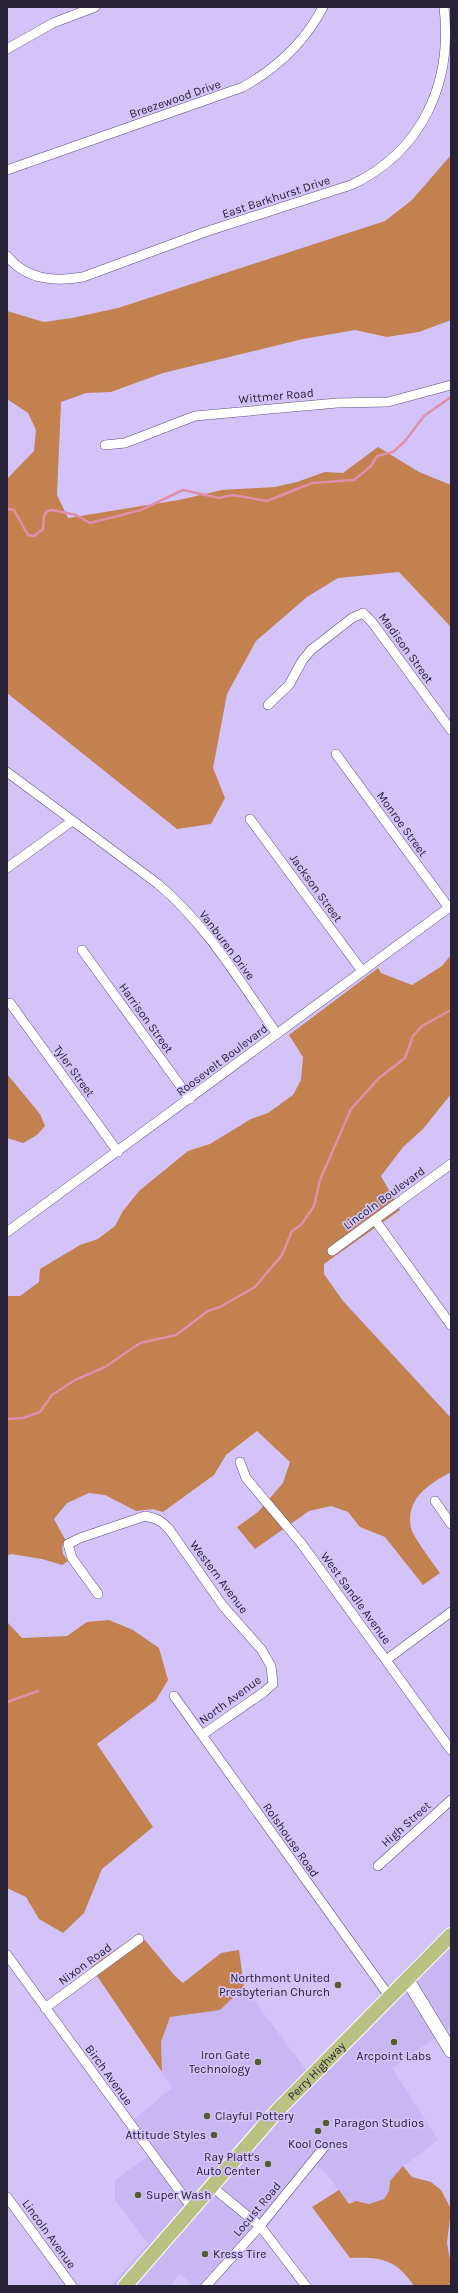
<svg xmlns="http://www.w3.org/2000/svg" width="458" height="2293" font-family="Karla,sans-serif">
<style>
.built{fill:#c8b7f2}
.forest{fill:#c2814e}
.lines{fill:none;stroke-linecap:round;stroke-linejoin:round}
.stream{stroke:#e08eaa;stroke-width:2.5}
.street-casing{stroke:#5d4f7d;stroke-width:10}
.secondary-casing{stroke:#5d4f7d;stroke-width:14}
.primary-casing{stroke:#fff;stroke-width:16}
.street{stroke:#fff;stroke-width:9}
.secondary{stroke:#fff;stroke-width:13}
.primary{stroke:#b9c282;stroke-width:14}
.poi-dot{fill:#545d2c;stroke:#d3c3f9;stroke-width:1.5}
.labels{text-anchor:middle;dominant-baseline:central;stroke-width:3.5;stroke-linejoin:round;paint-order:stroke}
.street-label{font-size:12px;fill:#282237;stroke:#d3c3f9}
.poi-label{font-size:12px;fill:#282237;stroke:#d3c3f9;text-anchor:end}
</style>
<rect width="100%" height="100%" fill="#d3c3f9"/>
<path class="built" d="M 451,1947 L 451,2027 L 392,2068 L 438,2140 L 403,2166 L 389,2184 L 389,2191 L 384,2199 L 369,2205 L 356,2201 L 349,2204 L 325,2172 L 309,2160 L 251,2230 L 200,2286 L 194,2286 L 180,2274 L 170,2286 L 111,2286 L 148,2244 L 115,2200 L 115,2180 L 155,2151 L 132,2121 L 172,2088 L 162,2072 L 161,2042 L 170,2017 L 220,2010 L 244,1987 L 316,2083 Z"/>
<path class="forest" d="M 451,155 L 451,320 L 419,332 L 387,337 L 355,330 L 303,339 L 163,373 L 111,392 L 86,393 L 61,402 L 57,495 L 68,518 L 179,500 L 222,490 L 275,487 L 297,482 L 325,472 L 343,473 L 378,447 L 419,472 L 451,485 L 451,627 L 399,572 L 338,578 L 307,597 L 256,641 L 227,694 L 213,768 L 225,798 L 211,824 L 177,829 L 7,693 L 7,479 L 34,451 L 36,430 L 28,413 L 7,399 L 7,311 L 44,322 L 72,318 L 118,308 L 385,221 L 412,200 Z
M 451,955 L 451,1094 L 423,1129 L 403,1147 L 381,1176 L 400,1210 L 324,1264 L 324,1274 L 343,1301 L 451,1418 L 451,1472 C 429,1484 405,1499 411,1528 C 413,1537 434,1564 440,1573 L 423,1585 L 385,1537 L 360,1527 L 348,1512 L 331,1506 L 309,1511 L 255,1549 L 237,1527 L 258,1512 L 283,1483 L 290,1462 L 257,1431 L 226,1455 L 214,1475 L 163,1512 L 153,1509 L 136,1511 L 105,1495 L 89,1493 L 67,1503 L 54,1519 L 66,1541 L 62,1546 L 63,1554 L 68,1561 L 62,1565 L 42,1559 L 11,1554 L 7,1556 L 7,1296 L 20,1296 L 39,1282 L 40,1269 L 80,1245 L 98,1239 L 115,1226 L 123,1211 L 139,1191 L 188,1151 L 210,1144 L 251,1119 L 268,1113 L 293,1095 L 301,1080 L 303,1057 L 289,1035 L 378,968 L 381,973 L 412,985 L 442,966 Z
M 7,1074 L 40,1114 L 45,1126 L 37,1135 L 23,1143 L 7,1138 Z
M 109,1620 L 133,1630 L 159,1648 L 168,1680 L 156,1700 L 97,1744 L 153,1827 L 102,1869 L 84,1913 L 63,1933 L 39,1919 L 26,1897 L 7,1888 L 7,1622 L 22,1638 L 67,1636 L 87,1622 Z
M 139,1933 L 175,1976 L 183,1983 L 221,1953 L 239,1950 L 244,1987 L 220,2010 L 170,2017 L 161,2042 L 162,2072 L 91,1967 Z
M 403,2166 L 412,2177 L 431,2182 L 441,2190 L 451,2209 L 447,2243 L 451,2265 L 451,2286 L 414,2286 C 396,2259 381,2257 350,2258 L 312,2207 L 339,2190 L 349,2204 L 356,2201 L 369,2204 L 384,2199 L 389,2191 L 390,2181 Z"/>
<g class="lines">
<path class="stream" d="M 7,509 L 14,510 L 28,535 L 34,536 L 43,529 L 44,516 L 47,511 L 53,510 L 76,515 L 90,523 L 141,510 L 183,490 L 219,498 L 233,495 L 267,501 L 312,483 L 354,480 L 371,466 L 377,456 L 393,452 L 405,441 L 424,416 L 451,397
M 7,1419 L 23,1418 L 40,1412 L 52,1395 L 75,1380 L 105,1367 L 140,1343 L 176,1335 L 208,1311 L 220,1307 L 255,1287 L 282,1255 L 292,1231 L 301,1225 L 314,1206 L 320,1180 L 351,1109 L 379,1078 L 405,1058 L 413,1036 L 422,1026 L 451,1010
M 7,1702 L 38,1691"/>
<g class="street-casing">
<path id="street" d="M 7,49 L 53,23 L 95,7
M 7,170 L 243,87 C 277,68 305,42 323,7
M 7,256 C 27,280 54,282 83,277 L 205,232 L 351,185 C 422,152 453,83 444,7
M 105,445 L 125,443 L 195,416 L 337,403 L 388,402 L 451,385
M 268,705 L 289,685 L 302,661 L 311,650 L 352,618 L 363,613 L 372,622 L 451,730
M 336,754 L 449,908
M 7,772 L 158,884 C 207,925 240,982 277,1034
M 250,819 L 362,971
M 7,868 L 72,821
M 82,950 L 190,1099
M 10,1003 L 118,1152
M 375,1220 L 451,1325
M 7,1232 L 451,906
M 332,1251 L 451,1164
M 240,1462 L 246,1478 L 301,1543 L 451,1750
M 435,1501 L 451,1524
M 98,1594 L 72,1558 L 68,1544 L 80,1538 L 145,1516 C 156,1518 162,1521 169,1529 L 223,1606 L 261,1649 L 271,1666 L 273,1684 L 264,1692 L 202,1735
M 386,1660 L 451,1612
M 174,1696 L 389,1996
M 378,1866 L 451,1800
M 7,1955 L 192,2208
M 45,2008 L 139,1939
M 211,2186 L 260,2226 L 306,2286
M 7,2197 L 72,2286
M 206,2286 L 260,2226 L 325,2146"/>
</g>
<g class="secondary-casing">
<path id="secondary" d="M 407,1979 L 451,2051"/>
</g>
<g class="primary-casing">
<g id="primary">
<path id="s1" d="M 125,2286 L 278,2110 L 451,1935"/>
</g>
</g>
<use href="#street" class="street"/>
<use href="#secondary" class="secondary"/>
<use href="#primary" class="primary"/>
</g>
<g class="poi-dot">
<circle cx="338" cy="1985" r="4"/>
<circle cx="394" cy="2042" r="4"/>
<circle cx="258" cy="2062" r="4"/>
<circle cx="207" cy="2116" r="4"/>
<circle cx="326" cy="2123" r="4"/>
<circle cx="318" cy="2131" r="4"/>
<circle cx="214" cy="2135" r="4"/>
<circle cx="268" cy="2164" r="4"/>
<circle cx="138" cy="2195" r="4"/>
<circle cx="205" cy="2254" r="4"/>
</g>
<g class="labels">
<g class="street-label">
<text transform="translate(175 99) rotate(-19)">Breezewood Drive</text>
<text transform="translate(276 197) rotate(-18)">East Barkhurst Drive</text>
<text transform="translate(276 396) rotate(-5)">Wittmer Road</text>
<text transform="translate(406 648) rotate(54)">Madison Street</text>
<text transform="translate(402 824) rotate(54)">Monroe Street</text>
<text transform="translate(316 888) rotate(54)">Jackson Street</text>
<text transform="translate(227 945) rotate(53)">Vanburen Drive</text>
<text transform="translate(146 1018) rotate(54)">Harrison Street</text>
<text transform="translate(222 1060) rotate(-37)">Roosevelt Boulevard</text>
<text transform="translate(74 1071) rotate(54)">Tyler Street</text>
<text transform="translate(384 1198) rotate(-36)">Lincoln Boulevard</text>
<text transform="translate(219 1577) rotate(53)">Western Avenue</text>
<text transform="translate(356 1598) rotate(54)">West Sandle Avenue</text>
<text transform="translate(230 1700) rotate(-36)">North Avenue</text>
<text transform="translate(406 1824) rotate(-42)">High Street</text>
<text transform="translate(291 1840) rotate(55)">Rolshouse Road</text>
<text transform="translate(85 1964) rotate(-36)">Nixon Road</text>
<text stroke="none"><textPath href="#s1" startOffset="288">Perry Highway</textPath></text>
<text transform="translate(109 2075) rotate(54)">Birch Avenue</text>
<text transform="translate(257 2209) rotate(-50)">Locust Road</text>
<text transform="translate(49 2234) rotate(54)">Lincoln Avenue</text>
</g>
<g class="poi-label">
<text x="330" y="1978">Northmont United<tspan x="330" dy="14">Presbyterian Church</tspan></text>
<text x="250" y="2055">Iron Gate<tspan x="250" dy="14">Technology</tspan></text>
<text x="394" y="2056" text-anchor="middle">Arcpoint Labs</text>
<text x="215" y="2116" text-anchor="start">Clayful Pottery</text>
<text x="334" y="2123" text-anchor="start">Paragon Studios</text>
<text x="206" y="2135">Attitude Styles</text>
<text x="318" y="2144" text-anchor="middle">Kool Cones</text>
<text x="260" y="2157">Ray Platt's<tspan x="260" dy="14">Auto Center</tspan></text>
<text x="146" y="2195" text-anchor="start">Super Wash</text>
<text x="213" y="2254" text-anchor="start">Kress Tire</text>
</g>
</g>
<rect width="458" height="2293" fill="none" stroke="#282237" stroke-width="16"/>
</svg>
